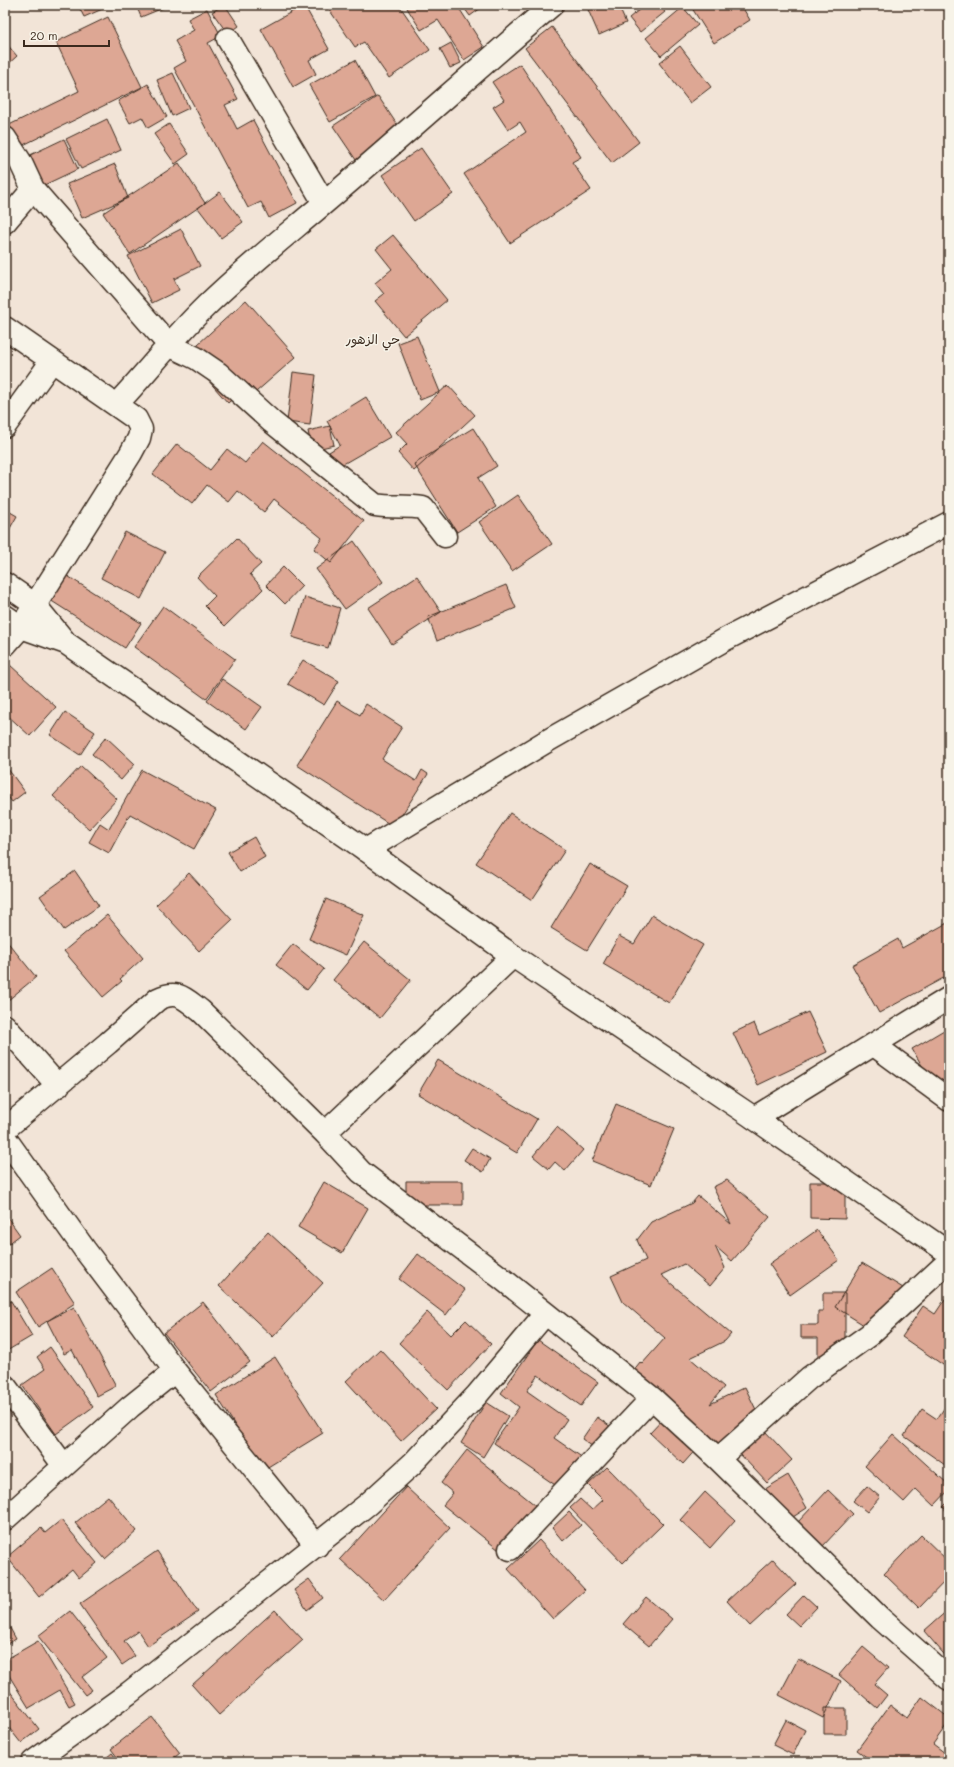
<svg xmlns="http://www.w3.org/2000/svg" width="954" height="1767" font-family="Mali,'Playpen Sans Arabic',sans-serif">
<style>
.building{fill:#dda794;stroke:#3b2a1e}
.lines{fill:none;stroke-linecap:round;stroke-linejoin:round}
.street-casing{stroke:#3b2a1e;stroke-width:25}
.secondary-casing{stroke:#3b2a1e;stroke-width:25}
.street{stroke:#f7f3e8;stroke-width:22}
.secondary{stroke:#f7f3e8;stroke-width:22}
.labels{text-anchor:middle;dominant-baseline:central;stroke-width:3;stroke-linejoin:round;paint-order:stroke}
.neighbourhood-label{font-size:13px;fill:#3b2a1e;stroke:#f7f3e8}
</style>
<rect width="100%" height="100%" fill="#f2e4d7"/>
<filter id="ink" filterUnits="userSpaceOnUse"><feTurbulence type="fractalNoise" baseFrequency=".025" numOctaves="2"/><feDisplacementMap in="SourceGraphic" scale="8" xChannelSelector="R" yChannelSelector="G"/><feConvolveMatrix kernelMatrix="1 2 1 2 8 2 1 2 1" color-interpolation-filters="sRGB"/></filter>
<g filter="url(#ink)">
<path class="building" d="M 78,5 L 106,5 L 107,7 L 84,17 Z
M 136,5 L 162,5 L 163,8 L 141,17 Z
M 224,5 L 225,5 L 239,26 L 228,34 L 212,12 Z
M 304,5 L 329,49 L 309,60 L 316,74 L 293,87 L 261,29 Z
M 326,5 L 399,5 L 430,50 L 389,78 L 364,42 L 355,47 Z
M 411,5 L 457,5 L 484,47 L 464,60 L 438,20 L 421,30 L 407,8 Z
M 462,5 L 485,5 L 470,16 Z
M 586,5 L 618,5 L 626,23 L 599,35 Z
M 623,5 L 634,5 L 627,11 Z
M 645,5 L 659,5 L 665,12 L 640,32 L 629,18 Z
M 690,5 L 741,5 L 750,20 L 714,43 Z
M 683,7 L 698,25 L 661,56 L 646,38 Z
M 207,9 L 221,36 L 208,43 L 238,99 L 225,105 L 237,129 L 253,120 L 297,203 L 269,218 L 261,202 L 248,208 L 174,68 L 186,61 L 175,41 L 194,30 L 188,19 Z
M 108,17 L 142,87 L 13,150 L 5,134 L 5,127 L 79,91 L 56,42 Z
M 552,27 L 639,142 L 612,163 L 525,48 Z
M 5,42 L 17,56 L 5,67 Z
M 451,43 L 461,63 L 450,68 L 440,49 Z
M 680,46 L 711,87 L 690,103 L 659,63 Z
M 355,60 L 375,97 L 330,122 L 309,85 Z
M 520,64 L 581,157 L 572,162 L 591,190 L 510,243 L 464,174 L 526,132 L 520,122 L 508,130 L 493,107 L 504,100 L 492,82 Z
M 173,73 L 189,108 L 172,116 L 157,80 Z
M 148,84 L 167,117 L 148,128 L 142,117 L 130,123 L 118,101 Z
M 378,96 L 400,129 L 356,160 L 333,126 Z
M 107,119 L 121,150 L 81,169 L 66,139 Z
M 169,124 L 189,154 L 175,164 L 154,134 Z
M 64,139 L 78,169 L 40,187 L 26,157 Z
M 421,148 L 453,194 L 414,221 L 382,175 Z
M 179,163 L 205,203 L 130,254 L 103,213 Z
M 115,164 L 128,198 L 82,218 L 67,184 Z
M 220,192 L 243,222 L 221,238 L 198,208 Z
M 181,229 L 200,266 L 174,279 L 179,290 L 152,303 L 128,256 Z
M 393,235 L 447,300 L 404,336 L 375,301 L 384,294 L 375,283 L 392,269 L 376,249 Z
M 246,300 L 296,357 L 256,392 L 249,384 L 228,403 L 186,355 Z
M 417,336 L 440,392 L 420,400 L 398,343 Z
M 293,372 L 316,375 L 310,425 L 287,422 Z
M 448,385 L 475,415 L 414,471 L 398,453 L 407,444 L 396,432 Z
M 366,397 L 390,437 L 338,467 L 329,452 L 340,445 L 327,421 Z
M 330,426 L 334,445 L 312,450 L 308,431 Z
M 473,428 L 497,466 L 478,478 L 496,507 L 457,532 L 414,464 Z
M 263,441 L 364,521 L 331,563 L 314,549 L 322,538 L 274,499 L 264,512 L 238,491 L 229,502 L 207,485 L 192,504 L 153,474 L 177,444 L 210,470 L 227,449 L 245,463 Z
M 518,495 L 552,544 L 512,571 L 479,522 Z
M 5,509 L 17,516 L 5,537 Z
M 125,532 L 165,552 L 141,599 L 101,578 Z
M 237,538 L 261,564 L 250,574 L 263,589 L 225,626 L 205,606 L 215,596 L 197,577 Z
M 354,541 L 383,582 L 345,609 L 316,569 Z
M 283,567 L 302,586 L 285,604 L 266,585 Z
M 66,575 L 141,623 L 125,648 L 50,600 Z
M 417,576 L 441,612 L 392,644 L 368,608 Z
M 506,585 L 516,608 L 437,641 L 428,617 Z
M 305,597 L 340,608 L 328,648 L 292,637 Z
M 163,606 L 235,659 L 206,699 L 134,647 Z
M 303,660 L 339,681 L 324,705 L 288,684 Z
M 10,665 L 56,707 L 30,736 L 5,713 L 5,671 Z
M 222,679 L 262,707 L 246,729 L 207,701 Z
M 337,701 L 360,715 L 366,704 L 402,727 L 382,759 L 416,781 L 422,770 L 428,774 L 394,827 L 297,765 Z
M 65,712 L 95,732 L 80,755 L 50,735 Z
M 106,737 L 135,764 L 121,780 L 92,754 Z
M 5,765 L 25,792 L 12,802 L 5,793 Z
M 81,766 L 117,799 L 89,829 L 53,796 Z
M 142,770 L 216,810 L 194,849 L 130,814 L 109,853 L 89,842 L 100,823 L 109,829 Z
M 510,813 L 565,850 L 532,900 L 476,863 Z
M 254,837 L 265,857 L 240,872 L 228,852 Z
M 590,864 L 627,886 L 587,950 L 551,928 Z
M 75,871 L 99,906 L 64,930 L 40,896 Z
M 189,873 L 232,920 L 199,951 L 156,905 Z
M 326,899 L 364,915 L 346,955 L 309,939 Z
M 107,915 L 143,958 L 120,979 L 122,981 L 103,997 L 64,951 Z
M 652,915 L 703,945 L 669,1003 L 603,964 L 619,936 L 634,944 Z
M 949,922 L 949,975 L 879,1013 L 852,965 L 898,939 L 902,948 Z
M 5,939 L 36,977 L 7,1001 L 5,998 Z
M 364,942 L 411,980 L 380,1018 L 333,980 Z
M 293,944 L 324,969 L 307,990 L 276,965 Z
M 808,1012 L 827,1052 L 758,1085 L 733,1033 L 754,1023 L 759,1035 Z
M 949,1027 L 949,1085 L 938,1092 L 912,1049 Z
M 438,1060 L 537,1119 L 517,1153 L 418,1094 Z
M 616,1104 L 674,1129 L 651,1185 L 592,1161 Z
M 557,1127 L 583,1150 L 565,1171 L 555,1162 L 549,1169 L 533,1156 Z
M 472,1148 L 490,1159 L 483,1172 L 464,1160 Z
M 727,1180 L 770,1217 L 732,1261 L 715,1246 L 725,1268 L 710,1286 L 684,1264 L 661,1275 L 731,1334 L 725,1341 L 690,1358 L 724,1387 L 710,1404 L 745,1387 L 760,1418 L 730,1453 L 633,1371 L 640,1362 L 642,1364 L 665,1338 L 623,1302 L 611,1276 L 646,1260 L 637,1240 L 651,1222 L 692,1203 L 698,1196 L 731,1224 L 713,1187 Z
M 406,1181 L 463,1181 L 463,1205 L 406,1205 Z
M 324,1182 L 368,1208 L 342,1253 L 298,1227 Z
M 810,1182 L 845,1182 L 845,1219 L 810,1218 Z
M 5,1214 L 20,1235 L 7,1245 L 5,1241 Z
M 817,1230 L 839,1260 L 790,1295 L 769,1264 Z
M 268,1232 L 323,1283 L 273,1337 L 219,1286 Z
M 418,1254 L 465,1290 L 446,1315 L 399,1279 Z
M 862,1263 L 908,1291 L 880,1335 L 835,1307 Z
M 52,1268 L 75,1303 L 38,1327 L 16,1292 Z
M 823,1293 L 845,1293 L 845,1359 L 818,1359 L 818,1338 L 801,1338 L 801,1325 L 818,1325 L 818,1311 L 823,1311 Z
M 945,1299 L 949,1302 L 949,1363 L 946,1367 L 902,1337 L 923,1306 L 935,1314 Z
M 11,1301 L 32,1336 L 5,1352 L 5,1305 Z
M 203,1302 L 250,1362 L 211,1392 L 164,1333 Z
M 74,1307 L 116,1386 L 97,1396 L 72,1350 L 64,1354 L 47,1321 Z
M 427,1312 L 451,1335 L 466,1320 L 491,1344 L 448,1390 L 399,1343 Z
M 538,1340 L 598,1382 L 581,1406 L 538,1375 L 527,1391 L 567,1419 L 554,1438 L 583,1458 L 561,1489 L 494,1443 L 519,1407 L 501,1393 Z
M 50,1347 L 93,1407 L 56,1434 L 22,1385 L 45,1369 L 37,1357 Z
M 380,1349 L 436,1409 L 401,1441 L 346,1381 Z
M 275,1357 L 323,1433 L 263,1470 L 216,1395 Z
M 949,1401 L 949,1463 L 947,1462 L 945,1465 L 904,1436 L 922,1409 L 937,1419 Z
M 486,1402 L 508,1416 L 483,1457 L 461,1443 Z
M 597,1417 L 611,1427 L 596,1449 L 582,1439 Z
M 665,1417 L 698,1447 L 683,1464 L 650,1433 Z
M 765,1431 L 792,1460 L 767,1483 L 740,1454 Z
M 893,1434 L 949,1485 L 949,1490 L 934,1506 L 916,1489 L 904,1502 L 865,1466 Z
M 467,1450 L 535,1505 L 499,1550 L 443,1505 L 453,1493 L 441,1483 Z
M 607,1467 L 663,1524 L 623,1563 L 570,1508 L 580,1499 L 592,1510 L 603,1500 L 588,1485 Z
M 788,1475 L 807,1508 L 782,1524 L 762,1491 Z
M 867,1486 L 880,1497 L 867,1512 L 853,1501 Z
M 406,1487 L 450,1528 L 384,1600 L 340,1559 Z
M 828,1490 L 853,1514 L 822,1547 L 797,1523 Z
M 705,1492 L 735,1520 L 710,1548 L 680,1520 Z
M 108,1496 L 137,1531 L 105,1559 L 75,1523 Z
M 949,1501 L 949,1514 L 943,1507 Z
M 569,1512 L 581,1525 L 563,1541 L 552,1528 Z
M 61,1520 L 97,1563 L 79,1578 L 72,1569 L 39,1597 L 7,1557 L 41,1528 L 45,1533 Z
M 921,1535 L 949,1562 L 949,1577 L 919,1608 L 884,1574 Z
M 539,1540 L 585,1590 L 553,1619 L 508,1569 Z
M 157,1551 L 198,1612 L 148,1646 L 138,1631 L 124,1641 L 135,1656 L 122,1665 L 80,1604 Z
M 773,1559 L 796,1584 L 750,1626 L 727,1601 Z
M 309,1579 L 323,1598 L 307,1610 L 294,1590 Z
M 804,1595 L 817,1607 L 799,1626 L 786,1614 Z
M 646,1597 L 672,1619 L 649,1646 L 623,1624 Z
M 949,1609 L 949,1660 L 924,1631 Z
M 275,1610 L 303,1640 L 219,1715 L 192,1685 Z
M 70,1611 L 107,1658 L 82,1677 L 92,1690 L 85,1695 L 38,1636 Z
M 5,1619 L 16,1639 L 5,1645 Z
M 38,1641 L 75,1703 L 69,1706 L 60,1690 L 29,1708 L 5,1669 L 5,1660 Z
M 863,1647 L 888,1668 L 874,1684 L 887,1695 L 877,1708 L 839,1675 Z
M 798,1659 L 841,1681 L 823,1718 L 779,1695 Z
M 5,1685 L 39,1729 L 21,1743 L 6,1724 L 5,1725 Z
M 922,1697 L 949,1718 L 949,1722 L 933,1744 L 949,1756 L 947,1762 L 873,1762 L 857,1750 L 890,1705 L 907,1718 Z
M 824,1708 L 846,1708 L 846,1734 L 824,1734 Z
M 152,1717 L 180,1753 L 169,1762 L 121,1762 L 111,1749 Z
M 786,1720 L 805,1730 L 793,1755 L 773,1745 Z
M 5,1744 L 10,1752 L 5,1755 Z
M 112,1753 L 119,1762 L 101,1762 Z"/>
<g class="lines">
<g class="street-casing">
<path id="street" d="M 228,39 L 324,203
M 5,138 L 20,161 L 33,189 L 169,345 L 196,358 L 218,373 L 272,422 L 375,505 C 392,508 407,505 423,508 L 445,536
M 5,222 L 33,189
M 5,328 L 136,419 L 141,429 L 139,438 L 131,453 L 21,627 L 5,645
M 117,404 C 147,372 174,337 206,306 C 249,264 297,227 343,187 C 413,127 482,65 552,5
M 5,426 L 52,361
M 366,850 L 547,741 L 726,639 L 949,523
M 5,1026 L 58,1086
M 874,1045 L 949,1100
M 754,1118 L 949,998
M 5,1129 L 108,1043 L 158,999 C 178,989 185,999 201,1011 L 325,1133 L 361,1172 L 500,1277 L 652,1398 L 718,1459 L 880,1618 L 949,1679
M 325,1133 L 513,956
M 5,1138 L 85,1250 L 141,1324 L 175,1371 L 130,1407 L 5,1519
M 175,1371 L 317,1546
M 5,1386 L 64,1466
M 718,1459 L 809,1378 L 869,1335 L 949,1261
M 510,1549 L 652,1398
M 33,1762 L 129,1693 L 368,1504 L 412,1464 L 477,1395 L 545,1314"/>
</g>
<g class="secondary-casing">
<path id="secondary" d="M 5,584 L 34,604 L 66,643
M 5,616 L 21,627 L 66,643 L 366,850 L 513,956 L 754,1118 L 949,1253"/>
</g>
<use href="#street" class="street"/>
<use href="#secondary" class="secondary"/>
</g>
</g>
<g class="labels">
<g class="neighbourhood-label">
<text x="373" y="338">حي الزهور</text>
</g>
</g>
<rect width="954" height="1767" fill="none" stroke="#f7f3e8" stroke-width="20"/>
<rect x="10" y="10" width="934" height="1747" fill="none" stroke="#3b2a1e" stroke-width="1.5" filter="url(#ink)"/>
<path d="M24 40v6h85v-6" fill="none" stroke="#3b2a1e" stroke-width="2"/>
<text x="30" y="40" font-size="12" fill="#3b2a1e" stroke="#f7f3e8" stroke-width="3" paint-order="stroke">20 m</text>
</svg>
